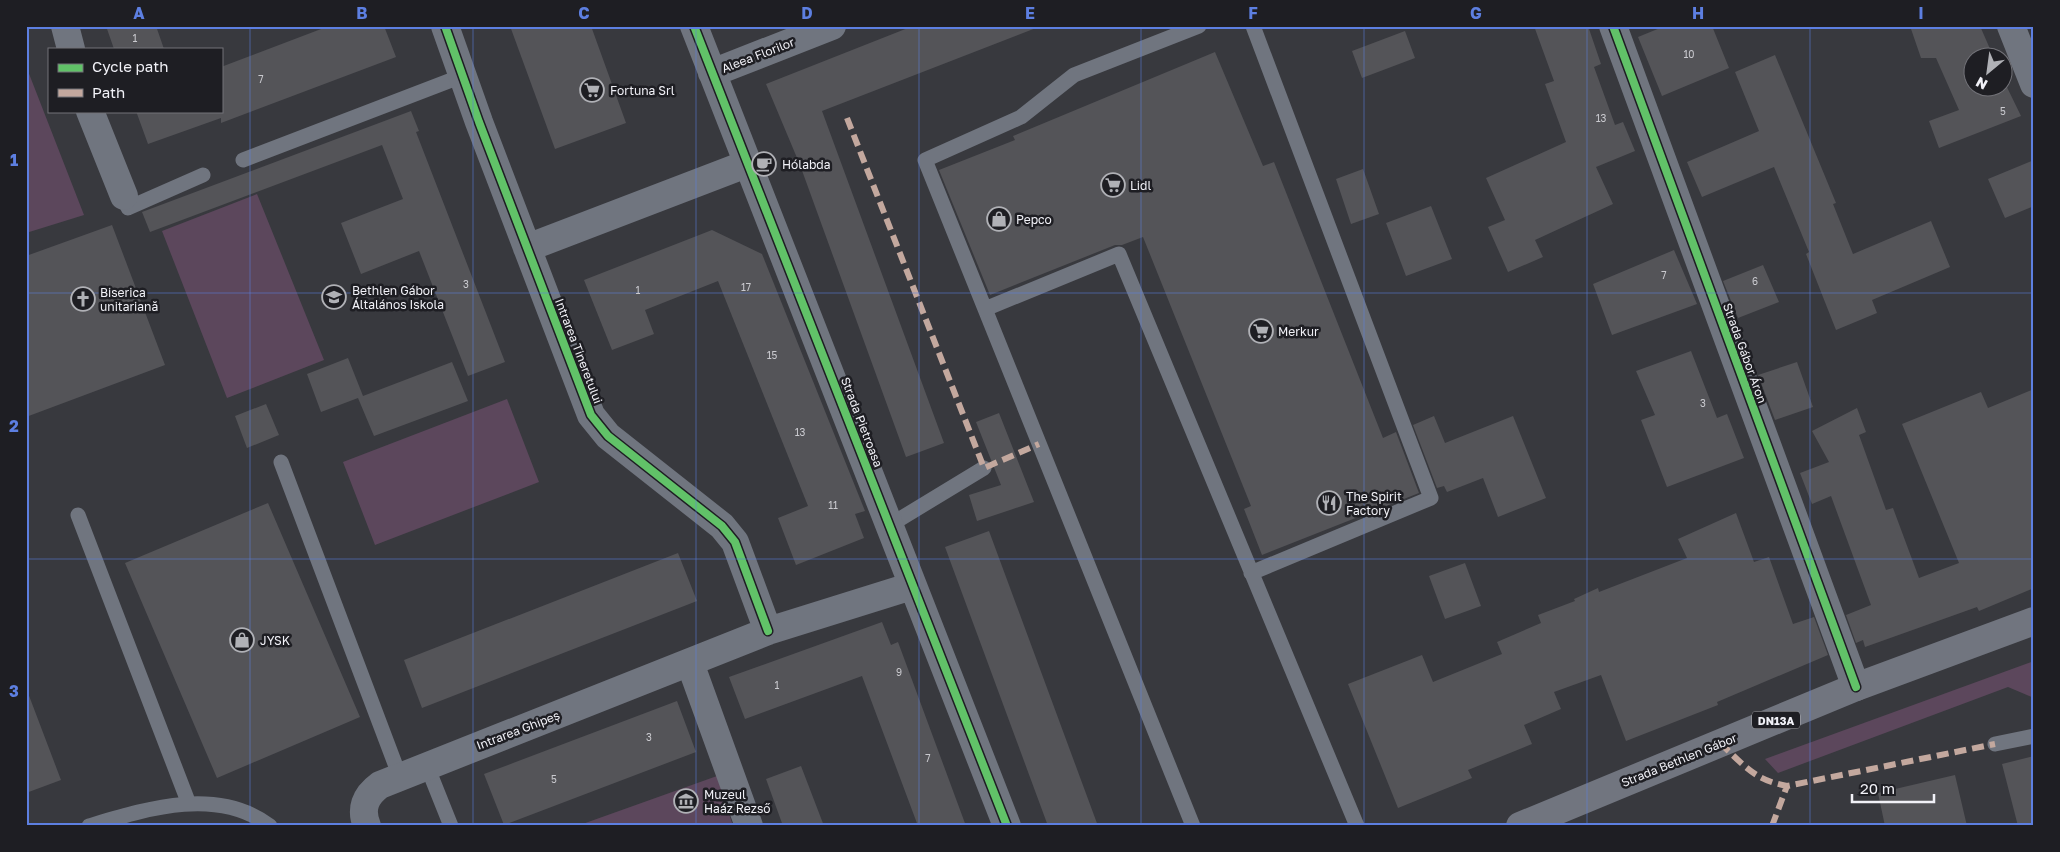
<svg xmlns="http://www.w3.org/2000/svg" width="2060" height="852" font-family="'Golos Text',sans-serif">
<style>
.green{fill:#5c475c}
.building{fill:#545458}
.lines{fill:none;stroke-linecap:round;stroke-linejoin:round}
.lane{stroke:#70757f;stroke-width:15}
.street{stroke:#70757f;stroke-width:28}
.primary{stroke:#71757f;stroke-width:28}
.quiet{stroke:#c3a89e;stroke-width:6;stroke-dasharray:12 6;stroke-linecap:butt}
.cycleway-casing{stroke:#1e1e23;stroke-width:11}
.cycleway{stroke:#61c268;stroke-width:8}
.grid{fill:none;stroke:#5d7fe1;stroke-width:1;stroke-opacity:0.55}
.labels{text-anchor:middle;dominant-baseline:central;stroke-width:5;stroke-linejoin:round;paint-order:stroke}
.number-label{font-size:10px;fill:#cacacf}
.shield{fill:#1e1e23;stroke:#b2b2b7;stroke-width:1}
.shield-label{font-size:11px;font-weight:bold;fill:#f1f1f7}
.street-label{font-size:12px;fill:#f1f1f7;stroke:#1e1e23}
.poi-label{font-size:12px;fill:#f1f1f7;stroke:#1e1e23;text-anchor:start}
.neatline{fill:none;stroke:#5d7fe1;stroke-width:2}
.grid-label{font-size:16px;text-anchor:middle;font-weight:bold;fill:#5d7fe1}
</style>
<rect width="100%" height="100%" fill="#38393e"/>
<path class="green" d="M 26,66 L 84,215 L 26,233 Z
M 257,194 L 324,360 L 227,398 L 162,231 Z
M 507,399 L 539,482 L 375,545 L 343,462 Z
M 2034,661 L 2034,698 L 2008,687 L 1778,773 L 1765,759 Z
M 717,776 L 733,826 L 577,826 Z"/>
<path class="building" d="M 106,26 L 156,26 L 164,49 L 114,49 Z
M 329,26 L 384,26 L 396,57 L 221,123 L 221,118 L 148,144 L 136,111 L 221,111 L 221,67 Z
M 510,26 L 591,26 L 626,123 L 555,149 Z
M 913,26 L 1035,26 L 1036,28 L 822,111 L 944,443 L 906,457 L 800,165 L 766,84 Z
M 1534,26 L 1588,26 L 1601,64 L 1594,67 L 1615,125 L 1623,122 L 1635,151 L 1596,167 L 1613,204 L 1535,240 L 1543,257 L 1508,272 L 1488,227 L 1505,220 L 1486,178 L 1566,142 L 1545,84 L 1554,81 Z
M 1665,26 L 1712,26 L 1729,68 L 1662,96 L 1638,37 Z
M 1910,26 L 1980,26 L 1994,58 L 1972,58 L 1972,88 L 2002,88 L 2002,77 L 2021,116 L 1939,148 L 1929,121 L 1959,110 L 1936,58 L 1921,58 Z
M 1405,31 L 1415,58 L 1362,78 L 1352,51 Z
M 1215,52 L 1263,166 L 1274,162 L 1383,438 L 1396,432 L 1419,493 L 1262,555 L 1244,509 L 1251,506 L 1143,237 L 1122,245 L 1115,245 L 990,295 L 939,170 L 1015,140 L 1013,136 Z
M 1775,55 L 1836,203 L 1833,204 L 1853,254 L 1931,221 L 1950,267 L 1872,300 L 1877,313 L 1836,330 L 1806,254 L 1809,252 L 1774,167 L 1702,197 L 1687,162 L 1759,131 L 1735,72 Z
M 411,111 L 419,131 L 416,132 L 505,362 L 468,376 L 419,251 L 361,274 L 341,223 L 403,199 L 382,145 L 150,232 L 142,212 Z
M 2034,160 L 2034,206 L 2005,218 L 1988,179 Z
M 1363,169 L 1379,214 L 1351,224 L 1336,179 Z
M 1431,206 L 1452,259 L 1406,276 L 1386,223 Z
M 112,225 L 165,365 L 26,417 L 26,256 Z
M 712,230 L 762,254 L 865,511 L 855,514 L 864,538 L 796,565 L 778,518 L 808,506 L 718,281 L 645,310 L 654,334 L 612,350 L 584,280 Z
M 1674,250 L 1697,304 L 1612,335 L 1593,284 Z
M 1763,265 L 1779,302 L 1738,318 L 1723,281 Z
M 1691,351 L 1717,418 L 1727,414 L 1744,458 L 1667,487 L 1641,420 L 1655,415 L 1636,371 Z
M 348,358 L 363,396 L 452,362 L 468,401 L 374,436 L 358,398 L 321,412 L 307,374 Z
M 1797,362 L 1813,407 L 1775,420 L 1758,375 Z
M 2034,389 L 2034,588 L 1979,611 L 1977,607 L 1865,647 L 1863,640 L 1856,643 L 1846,615 L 1871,605 L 1831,496 L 1812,504 L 1800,473 L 1829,462 L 1812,431 L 1857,408 L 1866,432 L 1859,435 L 1886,510 L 1893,508 L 1919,578 L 1959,563 L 1902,424 L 1981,392 L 1988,408 Z
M 266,404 L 279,435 L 247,448 L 235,416 Z
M 999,413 L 1034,502 L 977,521 L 969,495 L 1001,485 L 976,422 Z
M 1434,416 L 1445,443 L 1513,416 L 1546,498 L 1498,517 L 1483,478 L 1447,492 L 1444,486 L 1437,488 L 1413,425 Z
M 268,503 L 360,717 L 217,778 L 125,563 Z
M 1736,513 L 1754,562 L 1769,557 L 1793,624 L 1814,617 L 1828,655 L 1717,702 L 1718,705 L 1626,741 L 1601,675 L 1554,692 L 1561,709 L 1524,725 L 1532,744 L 1468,770 L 1472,778 L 1398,808 L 1348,684 L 1422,655 L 1433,682 L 1502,654 L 1497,642 L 1541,623 L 1538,615 L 1575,601 L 1574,599 L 1598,588 L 1599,592 L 1687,558 L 1678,539 Z
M 989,531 L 1098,826 L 1048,826 L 945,547 Z
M 678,553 L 697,601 L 422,708 L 404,660 Z
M 1465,563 L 1481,606 L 1445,619 L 1429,576 Z
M 882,622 L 891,645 L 898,642 L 966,826 L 918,826 L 862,676 L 745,719 L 729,677 Z
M 28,693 L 61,780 L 26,793 L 26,694 Z
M 677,701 L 696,752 L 504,825 L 484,774 Z
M 2034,756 L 2034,826 L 2018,826 L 2002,764 Z
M 801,766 L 824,826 L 783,826 L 766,779 Z
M 1955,775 L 1967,826 L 1885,826 L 1878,793 Z"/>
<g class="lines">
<path class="lane" d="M 243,160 L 462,76
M 124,196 L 128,208 L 203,175
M 985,309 L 925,160 L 1021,117 L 1074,75 L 1199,26
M 281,462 L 400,777
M 78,515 L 189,804
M 890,525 L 984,468
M 1251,573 L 1431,498 L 1253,26
M 1995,744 L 2034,736
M 427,766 L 451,826
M 89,826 C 146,809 217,786 270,826
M 1193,826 L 985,309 L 1119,254 L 1357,826"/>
<path class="street" d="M 65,26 L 71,49
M 445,26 L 479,122 L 591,415 L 608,436 L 722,526 L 735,542 L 768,631
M 694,26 L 1007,826
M 1613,26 L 1856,687
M 2011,26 L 2034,84
M 712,73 L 832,26
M 90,111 L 124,196
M 527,248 L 749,163
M 690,663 L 749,826
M 367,826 C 360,809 365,796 380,785 L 768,631 L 912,586"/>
<path class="primary" d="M 1520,826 L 1856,687 L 2034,621"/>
<path class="quiet" d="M 847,118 L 984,468 L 1039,444
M 1720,743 C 1744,765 1754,780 1787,786 L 1995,744
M 1772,826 L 1787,786"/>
<g class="cycleway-casing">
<path id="cycleway" d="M 445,26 L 479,122 L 591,415 L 608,436 L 722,526 L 735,542 L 768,631
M 694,26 L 1007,826
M 1613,26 L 1856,687"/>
</g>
<use href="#cycleway" class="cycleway"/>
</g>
<path class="grid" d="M 250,26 L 250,826M 473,26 L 473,826M 696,26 L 696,826M 919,26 L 919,826M 1141,26 L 1141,826M 1364,26 L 1364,826M 1587,26 L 1587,826M 1810,26 L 1810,826M 26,293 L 2034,293M 26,559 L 2034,559"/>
<defs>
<g id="supermarket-ring" transform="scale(1.25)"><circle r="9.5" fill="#1e1e23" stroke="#b0b1b6" stroke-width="1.5"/><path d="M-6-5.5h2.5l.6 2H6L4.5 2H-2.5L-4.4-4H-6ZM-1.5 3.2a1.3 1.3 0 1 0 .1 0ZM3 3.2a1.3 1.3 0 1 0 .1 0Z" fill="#b0b1b6"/></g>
<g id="cafe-ring" transform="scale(1.25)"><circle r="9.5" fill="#1e1e23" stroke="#b0b1b6" stroke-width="1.5"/><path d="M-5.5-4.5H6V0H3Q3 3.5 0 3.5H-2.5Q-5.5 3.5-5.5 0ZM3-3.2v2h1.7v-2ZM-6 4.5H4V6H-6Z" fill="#b0b1b6"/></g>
<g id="shop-ring" transform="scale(1.25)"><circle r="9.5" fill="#1e1e23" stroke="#b0b1b6" stroke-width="1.5"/><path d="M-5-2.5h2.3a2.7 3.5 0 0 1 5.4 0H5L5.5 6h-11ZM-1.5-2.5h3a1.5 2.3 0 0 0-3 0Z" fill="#b0b1b6"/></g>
<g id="school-ring" transform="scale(1.25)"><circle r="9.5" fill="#1e1e23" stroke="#b0b1b6" stroke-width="1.5"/><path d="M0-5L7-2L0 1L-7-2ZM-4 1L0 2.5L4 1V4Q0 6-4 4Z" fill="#b0b1b6"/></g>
<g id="church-ring" transform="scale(1.25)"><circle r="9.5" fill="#1e1e23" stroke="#b0b1b6" stroke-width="1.5"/><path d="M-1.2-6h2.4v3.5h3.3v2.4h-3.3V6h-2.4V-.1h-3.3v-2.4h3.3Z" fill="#b0b1b6"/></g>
<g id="restaurant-ring" transform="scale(1.25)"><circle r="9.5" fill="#1e1e23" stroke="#b0b1b6" stroke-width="1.5"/><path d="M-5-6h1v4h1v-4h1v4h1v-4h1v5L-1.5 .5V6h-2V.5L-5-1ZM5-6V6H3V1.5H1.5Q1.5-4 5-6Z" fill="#b0b1b6"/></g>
<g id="museum-ring" transform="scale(1.25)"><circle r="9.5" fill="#1e1e23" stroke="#b0b1b6" stroke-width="1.5"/><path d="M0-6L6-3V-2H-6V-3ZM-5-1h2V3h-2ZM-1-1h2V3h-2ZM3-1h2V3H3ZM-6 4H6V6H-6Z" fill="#b0b1b6"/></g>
</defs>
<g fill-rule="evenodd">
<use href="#supermarket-ring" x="592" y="90"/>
<use href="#cafe-ring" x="764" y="164"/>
<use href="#supermarket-ring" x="1113" y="185"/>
<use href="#shop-ring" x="999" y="219"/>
<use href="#school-ring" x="334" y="297"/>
<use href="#church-ring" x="83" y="299"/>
<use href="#supermarket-ring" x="1261" y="331"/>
<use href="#restaurant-ring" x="1329" y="503"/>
<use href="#shop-ring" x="242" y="640"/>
<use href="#museum-ring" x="686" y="801"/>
</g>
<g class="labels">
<g class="number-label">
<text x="135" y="38">1</text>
<text x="1689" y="54">10</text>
<text x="261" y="79">7</text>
<text x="2003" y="111">5</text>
<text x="1601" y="118">13</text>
<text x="1664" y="275">7</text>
<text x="1755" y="281">6</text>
<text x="466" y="284">3</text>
<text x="746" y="287">17</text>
<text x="638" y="290">1</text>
<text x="772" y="355">15</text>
<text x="1703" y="403">3</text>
<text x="800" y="432">13</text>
<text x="833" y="505">11</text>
<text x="899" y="672">9</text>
<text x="777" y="685">1</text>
<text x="649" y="737">3</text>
<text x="928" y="758">7</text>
<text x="554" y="779">5</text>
</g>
<rect class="shield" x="1752" y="711.5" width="48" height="17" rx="4"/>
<g class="shield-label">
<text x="1776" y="720">DN13A</text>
</g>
<g class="street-label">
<text transform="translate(758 55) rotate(-21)">Aleea Florilor</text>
<text transform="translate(579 351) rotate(69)">Intrarea Tineretului</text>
<text transform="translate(1745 353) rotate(70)">Strada Gábor Áron</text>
<text transform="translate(862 422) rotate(69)">Strada Pietroasa</text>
<text transform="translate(518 730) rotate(-21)">Intrarea Ghipeș</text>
<text transform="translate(1679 760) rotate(-22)">Strada Bethlen Gábor</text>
</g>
<g class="poi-label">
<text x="610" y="90">Fortuna Srl</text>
<text x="782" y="164">Hólabda</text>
<text x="1130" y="185">Lidl</text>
<text x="1016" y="219">Pepco</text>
<text x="352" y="290">Bethlen Gábor<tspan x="352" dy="14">Általános Iskola</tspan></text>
<text x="100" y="292">Biserica<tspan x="100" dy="14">unitariană</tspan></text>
<text x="1278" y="331">Merkur</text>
<text x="1346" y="496">The Spirit<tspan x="1346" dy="14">Factory</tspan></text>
<text x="260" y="640">JYSK</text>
<text x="704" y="794">Muzeul<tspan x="704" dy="14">Haáz Rezső</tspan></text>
</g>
</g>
<rect width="2060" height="852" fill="none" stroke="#1e1e23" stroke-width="55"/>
<rect x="48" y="48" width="175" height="65" fill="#1e1e23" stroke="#727278"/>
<rect x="58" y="64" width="25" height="8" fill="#61c268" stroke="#727278"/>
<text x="92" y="72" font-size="15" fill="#f1f1f7">Cycle path</text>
<rect x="58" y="89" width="25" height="8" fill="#c3a89e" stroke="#727278"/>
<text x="92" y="98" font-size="15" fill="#f1f1f7">Path</text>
<g transform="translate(1988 72) rotate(209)"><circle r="24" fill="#1e1e23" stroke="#727278"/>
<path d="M0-4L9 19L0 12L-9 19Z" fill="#b0b1b6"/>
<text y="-8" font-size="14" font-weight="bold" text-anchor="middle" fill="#f1f1f7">N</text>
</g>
<path d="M1852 794v8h82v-8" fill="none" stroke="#f1f1f7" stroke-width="2.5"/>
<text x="1860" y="794" font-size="15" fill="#f1f1f7" stroke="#1e1e23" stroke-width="4" paint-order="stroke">20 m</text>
<rect x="28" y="28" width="2004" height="796" class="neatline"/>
<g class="grid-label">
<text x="139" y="19">A</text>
<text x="362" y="19">B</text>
<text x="584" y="19">C</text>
<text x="807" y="19">D</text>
<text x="1030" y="19">E</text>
<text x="1253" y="19">F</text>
<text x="1476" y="19">G</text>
<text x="1698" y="19">H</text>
<text x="1921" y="19">I</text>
<text x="14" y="166">1</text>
<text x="14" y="432">2</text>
<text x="14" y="697">3</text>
</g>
</svg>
